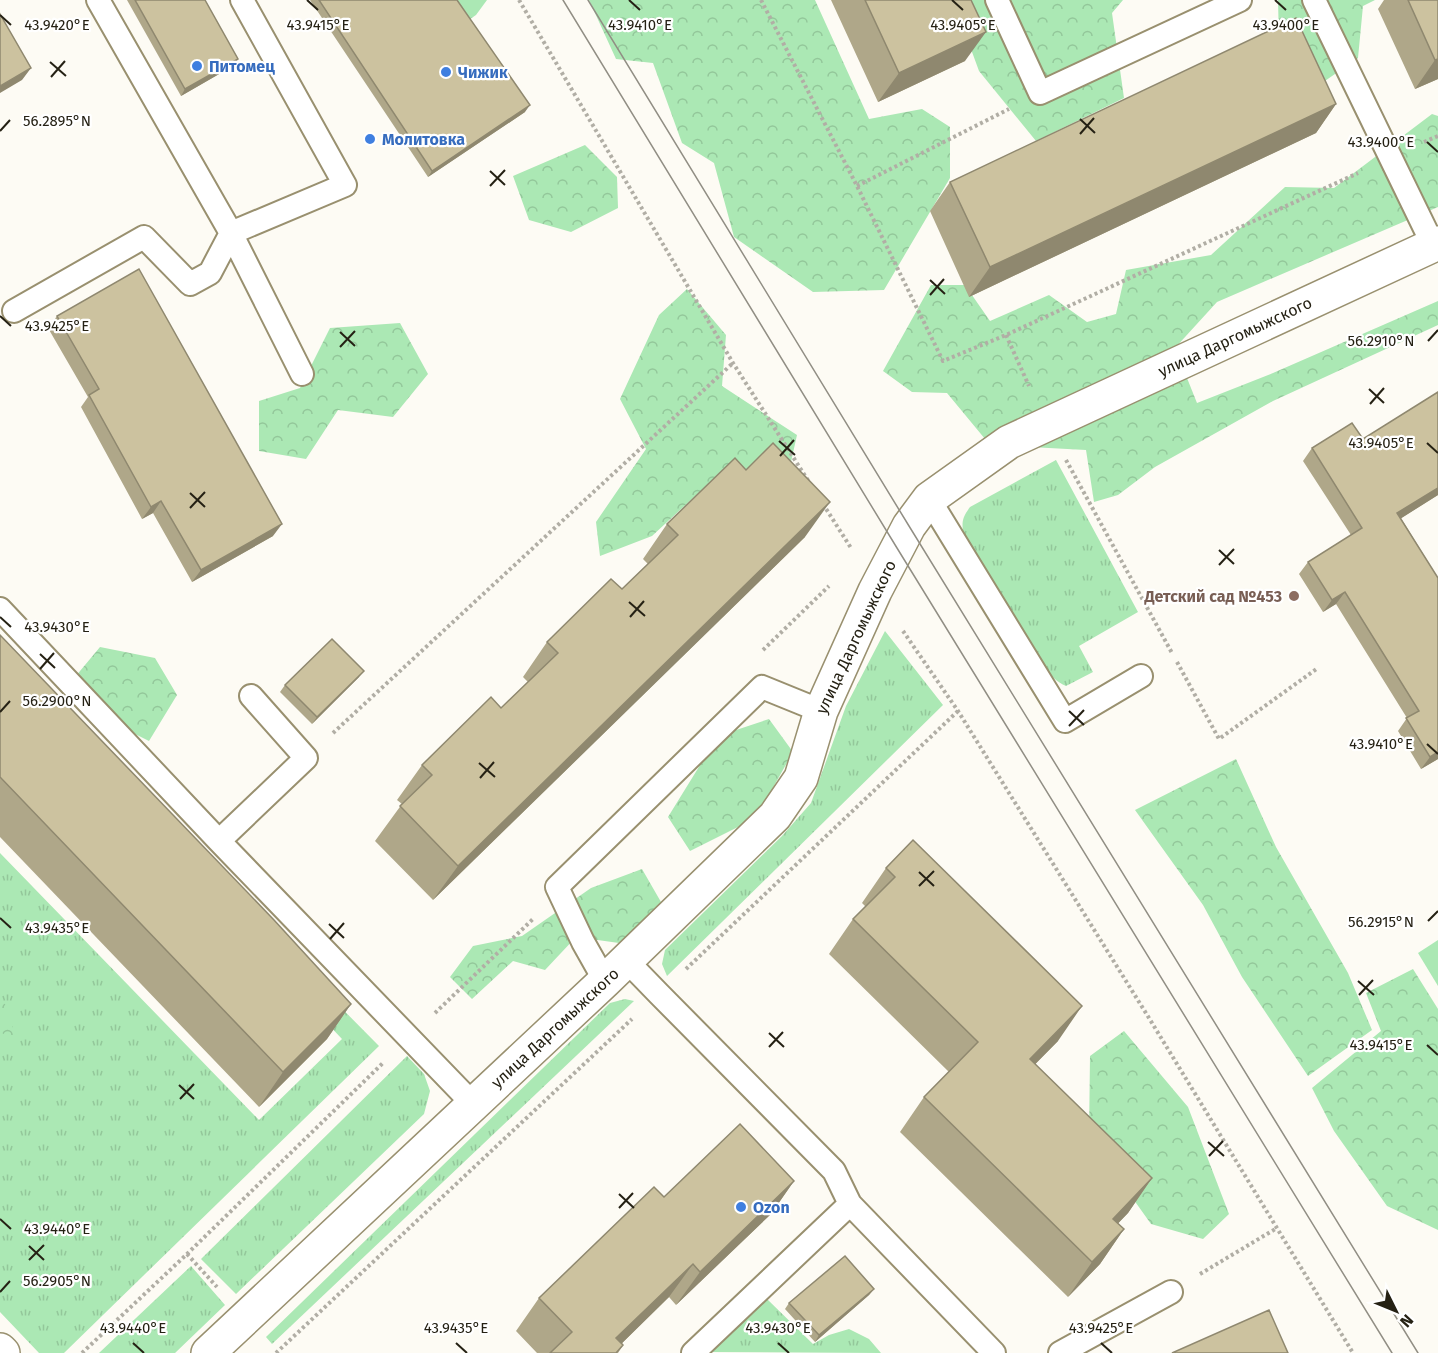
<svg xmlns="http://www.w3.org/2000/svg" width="1438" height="1353" font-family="'Fira Sans',sans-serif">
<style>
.grass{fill:url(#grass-tufts)}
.forest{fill:url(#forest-crowns)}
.pitch{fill:#abe8b4}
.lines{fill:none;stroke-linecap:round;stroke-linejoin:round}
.service-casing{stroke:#99906f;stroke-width:26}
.minor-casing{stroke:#99906f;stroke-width:36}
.path{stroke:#b1aea5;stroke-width:4;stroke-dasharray:3 3;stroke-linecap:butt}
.service{stroke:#fff;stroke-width:22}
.minor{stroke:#fff;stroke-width:33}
.tram{stroke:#918e84;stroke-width:1.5}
.wall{fill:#afa789}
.shaded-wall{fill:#8f886f}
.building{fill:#ccc29f;stroke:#8f886f;stroke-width:1.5}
.ticks{fill:none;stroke:#252114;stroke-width:2}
.shop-dot{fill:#3f7fe0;stroke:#fff;stroke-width:2}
.education-dot{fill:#8d6e63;stroke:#fff;stroke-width:2}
.labels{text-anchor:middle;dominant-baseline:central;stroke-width:4.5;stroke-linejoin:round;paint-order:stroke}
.shop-label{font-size:16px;font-weight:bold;fill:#366cbe;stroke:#fff;text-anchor:start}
.street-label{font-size:16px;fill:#252114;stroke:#fff}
.education-label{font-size:16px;font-weight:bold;fill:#785e54;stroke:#fff;text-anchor:end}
.ticks-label{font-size:15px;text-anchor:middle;fill:#252114;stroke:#fff;stroke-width:4.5;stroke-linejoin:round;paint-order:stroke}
</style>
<defs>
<pattern id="grass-tufts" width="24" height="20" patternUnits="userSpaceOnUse" patternTransform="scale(1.5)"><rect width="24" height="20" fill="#abe8b4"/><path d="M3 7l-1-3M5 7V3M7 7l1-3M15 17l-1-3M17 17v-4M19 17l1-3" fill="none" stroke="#93c79a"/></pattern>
<pattern id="forest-crowns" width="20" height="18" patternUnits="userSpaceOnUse" patternTransform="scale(1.5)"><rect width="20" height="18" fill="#abe8b4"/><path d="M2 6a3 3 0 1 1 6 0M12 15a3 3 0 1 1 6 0" fill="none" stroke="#93c79a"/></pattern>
</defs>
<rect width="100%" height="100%" fill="#fdfbf4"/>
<path class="grass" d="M 1056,460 L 1138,612 L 1079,646 L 1093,672 L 1066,686 C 1057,682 1052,677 1046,669 L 963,534 C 962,521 962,518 970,507 Z
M 885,631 L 943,705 L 667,976 L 662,964 L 665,950 L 782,836 L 811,803 L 846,706 Z
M 0,853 L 259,1120 L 342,1039 L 270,963 L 284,950 L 379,1046 L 64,1353 L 39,1353 L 0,1312 Z
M 625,999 L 634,1001 L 272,1344 L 266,1337 L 610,1003 Z
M 407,1056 L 424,1074 L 430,1091 L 424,1114 L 236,1294 L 201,1259 Z
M 191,1266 L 225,1305 L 175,1353 L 99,1353 Z
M 767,1299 L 813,1344 L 829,1335 L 849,1329 L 869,1339 L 881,1353 L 712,1352 Z"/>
<path class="forest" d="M 397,0 L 487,0 L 476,15 L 441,39 Z
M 589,0 L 815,0 L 869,119 L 922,109 L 950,127 L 950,178 L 884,290 L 813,292 L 734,237 L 714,163 L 682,143 L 653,63 L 616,59 Z
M 953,0 L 1123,0 L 1112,13 L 1124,98 L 1036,141 L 979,71 Z
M 1278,0 L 1375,0 L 1363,6 L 1358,58 L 1322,83 L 1279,41 Z
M 1432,114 L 1438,116 L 1438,207 L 1217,302 L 1175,348 L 1197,403 L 1273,373 L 1438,301 L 1438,325 L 1273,401 L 1155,467 L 1118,495 L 1094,502 L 1086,450 L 990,445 L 947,393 L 912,392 L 883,371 L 931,285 L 965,285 L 990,321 L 1049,295 L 1087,322 L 1116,314 L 1126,270 L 1211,255 L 1285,187 L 1334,188 Z
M 585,145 L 617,177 L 618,208 L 571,232 L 529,220 L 513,176 Z
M 687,289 L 726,335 L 722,386 L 797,435 L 787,480 L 720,473 L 652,536 L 600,556 L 596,522 L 646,449 L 620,399 L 659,315 Z
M 400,323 L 428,374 L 393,417 L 338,410 L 306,459 L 259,451 L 259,401 L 300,388 L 330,328 Z
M 100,647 L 155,658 L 177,695 L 149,741 L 89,711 L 70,683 Z
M 769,719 L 793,752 L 756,818 L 690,851 L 668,817 L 718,736 Z
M 1236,759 L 1276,847 L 1348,973 L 1372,1030 L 1308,1076 L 1242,977 L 1203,905 L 1135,810 Z
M 642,869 L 661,902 L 648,926 L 619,943 L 576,937 L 545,970 L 513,961 L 472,999 L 450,977 L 473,946 L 522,936 L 591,888 Z
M 1413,969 L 1438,1009 L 1438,1230 L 1387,1206 L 1334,1131 L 1312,1088 L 1381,1031 L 1366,993 Z
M 0,999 L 5,1004 L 17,1041 L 0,1032 Z
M 1124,1031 L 1188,1107 L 1229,1214 L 1203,1239 L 1151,1224 L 1089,1137 L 1090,1056 Z"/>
<path class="pitch" d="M 1438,940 L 1438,986 L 1418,953 Z"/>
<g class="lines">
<g class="service-casing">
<path id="service" d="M 98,0 L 231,233 L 302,374
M 997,0 L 1040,93 L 1240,0
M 1314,0 L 1433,245
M 14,311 L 144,237 L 190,284 L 210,273 L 231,233 L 345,185 L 242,0
M 929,499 L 1065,721 L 1141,676
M 0,609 L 219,841 L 473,1104
M 219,841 L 306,758 L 251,696
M 626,960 L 659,994 L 834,1171 L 850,1204 L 994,1353
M 605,981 L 583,942 L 557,887 L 762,687 L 821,711
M 693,1353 L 850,1204
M 1060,1353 L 1171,1292"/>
</g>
<g class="minor-casing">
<path id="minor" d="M 0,1350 L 3,1353
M 208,1353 L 605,981 L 775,816 L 801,778 L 821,711 L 875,591 L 909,526 L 929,499 L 1009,442 L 1438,243"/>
</g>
<path class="path" d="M 519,0 L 733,363 L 809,482
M 761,0 L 857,186 L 943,361 L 1006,335 L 1358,173
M 1424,142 L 1438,136
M 857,186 L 1009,109
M 1006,335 L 1029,386
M 1066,460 L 1172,653
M 823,504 L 851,548
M 903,631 L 958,711 L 1149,1018 L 1353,1353
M 763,650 L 829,586
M 1177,662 L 1219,739 L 1318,668
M 333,733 L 733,363
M 686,969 L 958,711
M 435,1013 L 533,919
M 187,1254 L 217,1287
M 1200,1274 L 1277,1228
M 82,1353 L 187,1254 L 384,1062
M 276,1353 L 632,1019"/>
<use href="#service" class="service"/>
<use href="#minor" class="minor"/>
<path class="tram" d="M 563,0 L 897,548 L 1392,1353
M 588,0 L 909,526 L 1418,1353"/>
</g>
<path class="wall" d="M 127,0 L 205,0 L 238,59 L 233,66 L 181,96 Z
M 310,0 L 457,0 L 525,112 L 428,177 Z
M 831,0 L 971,0 L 965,61 L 878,102 Z
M 1384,0 L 1438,0 L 1438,79 L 1415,89 L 1378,9 Z
M 1336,104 L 1316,133 L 969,297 L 930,211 L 950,182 Z
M 57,316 L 273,536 L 192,582 L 153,513 L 142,519 L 81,407 L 88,397 L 48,328 Z
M 1438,392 L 1438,495 L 1401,518 L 1438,578 L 1438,759 L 1421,769 L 1398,731 L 1407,718 L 1336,604 L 1323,612 L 1299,574 L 1308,562 L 1351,535 L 1303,461 L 1312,448 L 1363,439 Z
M 667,524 L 805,537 L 433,900 L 375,841 L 402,804 L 397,800 L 422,765 L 501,708 L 528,682 L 523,677 L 547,642 L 622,589 L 648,564 L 643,559 Z
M 0,635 L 351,1004 L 327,1039 L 259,1107 L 0,837 Z
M 359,677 L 312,724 L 280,692 L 285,685 Z
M 913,840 L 1058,1041 L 1035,1064 L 1152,1178 L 1128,1213 L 1118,1223 L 1124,1229 L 1100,1264 L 1068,1297 L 900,1132 L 924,1097 L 949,1072 L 829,954 L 853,919 L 866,907 L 862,903 L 886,868 Z
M 794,1181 L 771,1214 L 676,1305 L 669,1297 L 622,1343 L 623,1345 L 618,1353 L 537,1353 L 516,1331 L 539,1298 L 664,1197 Z
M 874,1289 L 869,1295 L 815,1342 L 785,1309 L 789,1303 Z"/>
<path class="shaded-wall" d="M 986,32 L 965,61 L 878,102 L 899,73 Z
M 238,59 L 233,66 L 181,96 L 185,89 Z
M 1438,59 L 1438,79 L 1415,89 L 1435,60 Z
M 31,68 L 22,80 L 0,93 L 0,86 Z
M 1336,104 L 1316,133 L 969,297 L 990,267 Z
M 530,105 L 525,112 L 428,177 L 432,171 Z
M 1438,488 L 1438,495 L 1389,526 L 1397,513 Z
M 161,501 L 153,513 L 142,519 L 151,507 Z
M 830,502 L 805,537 L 433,900 L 458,866 Z
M 282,524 L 273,536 L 192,582 L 201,570 Z
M 1345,592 L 1336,604 L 1323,612 L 1332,600 Z
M 364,671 L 359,677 L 312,724 L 317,717 Z
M 1438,752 L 1438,759 L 1421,769 L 1430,757 Z
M 351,1004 L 327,1039 L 259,1107 L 283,1072 Z
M 1082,1006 L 1058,1041 L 1006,1094 L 1030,1059 Z
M 1152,1178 L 1128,1213 L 1089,1254 L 1113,1219 Z
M 794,1181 L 771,1214 L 676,1305 L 700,1272 Z
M 1124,1229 L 1100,1264 L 1068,1297 L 1092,1262 Z
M 693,1264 L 669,1297 L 612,1353 L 616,1338 Z
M 874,1289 L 869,1295 L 815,1342 L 819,1335 Z"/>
<path class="building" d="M 135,0 L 205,0 L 238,59 L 185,89 Z
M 319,0 L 457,0 L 530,105 L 432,171 Z
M 865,0 L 971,0 L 986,32 L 899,73 Z
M 1408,0 L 1438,0 L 1438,59 L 1435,60 Z
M 0,14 L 31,68 L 0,86 Z
M 1296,18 L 1336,104 L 990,267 L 950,182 Z
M 139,269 L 282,524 L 201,570 L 161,501 L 151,507 L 89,395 L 99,389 L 57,316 Z
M 1438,392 L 1438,488 L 1397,513 L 1438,578 L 1438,752 L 1430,757 L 1406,718 L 1419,711 L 1345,592 L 1332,600 L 1308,562 L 1362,528 L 1312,448 L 1352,423 L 1363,439 Z
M 773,443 L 830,502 L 458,866 L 400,806 L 432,775 L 422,765 L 491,697 L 501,708 L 558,653 L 547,642 L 611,579 L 622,589 L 678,535 L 667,524 L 735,458 L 746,470 Z
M 0,635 L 274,920 L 351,1004 L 283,1072 L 0,777 Z
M 332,639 L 364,671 L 317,717 L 285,685 Z
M 913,840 L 1082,1006 L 1030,1059 L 1152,1178 L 1113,1219 L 1124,1229 L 1092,1262 L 924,1097 L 978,1042 L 853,919 L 895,877 L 886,868 Z
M 740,1124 L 794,1181 L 700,1272 L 693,1264 L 616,1338 L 623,1345 L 616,1353 L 550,1353 L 572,1332 L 539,1298 L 654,1187 L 664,1197 Z
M 845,1256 L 874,1289 L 819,1335 L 789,1303 Z
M 1269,1310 L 1288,1353 L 1172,1353 Z"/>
<path class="ticks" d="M 307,0 L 318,10M 629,0 L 640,10M 952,0 L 963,10M 1275,0 L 1286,10M 0,15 L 11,25M 50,62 L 66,76M 51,77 L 65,61M 1080,119 L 1095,133M 0,131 L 10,120M 1080,134 L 1094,118M 1427,142 L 1438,152M 490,171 L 505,185M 490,186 L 505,170M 930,280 L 945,294M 930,295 L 944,279M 0,316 L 11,326M 340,332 L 355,346M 1428,341 L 1438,330M 340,347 L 355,331M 1369,389 L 1384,403M 1370,404 L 1384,388M 779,441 L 795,455M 1427,443 L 1438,453M 780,456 L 794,440M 190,493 L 205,507M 190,508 L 205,492M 1219,550 L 1234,564M 1219,565 L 1234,549M 629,602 L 645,616M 0,617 L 11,627M 630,617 L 644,601M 40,654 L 55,668M 40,669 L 54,653M 1069,711 L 1084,725M 0,712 L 10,701M 1069,726 L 1084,710M 1427,744 L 1438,754M 479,763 L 495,777M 480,778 L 494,762M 919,872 L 934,886M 919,886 L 934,871M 0,918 L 11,928M 1428,921 L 1438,911M 329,924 L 344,938M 330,939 L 344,923M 1358,981 L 1374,995M 1359,995 L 1373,980M 769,1033 L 784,1047M 1427,1045 L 1438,1055M 769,1047 L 783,1032M 179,1085 L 194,1099M 180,1099 L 194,1084M 1208,1142 L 1224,1156M 1209,1156 L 1223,1141M 619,1194 L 634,1208M 619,1208 L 633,1193M 0,1219 L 11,1229M 29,1246 L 44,1260M 29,1260 L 44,1245M 0,1292 L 10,1281M 133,1343 L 144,1353M 456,1343 L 467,1353M 778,1343 L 789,1353M 1101,1343 L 1112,1353"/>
<g class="shop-dot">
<circle cx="197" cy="66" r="6"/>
<circle cx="446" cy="72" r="6"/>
<circle cx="370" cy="139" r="6"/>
<circle cx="741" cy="1207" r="6"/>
</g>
<circle class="education-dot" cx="1294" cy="596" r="6"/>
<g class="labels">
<g class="shop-label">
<text x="209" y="66">Питомец</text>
<text x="458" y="72">Чижик</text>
<text x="382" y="139">Молитовка</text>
<text x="753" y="1207">Ozon</text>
</g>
<g class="street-label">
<text transform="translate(1235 337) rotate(-25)">улица Даргомыжского</text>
<text transform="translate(856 637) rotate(-65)">улица Даргомыжского</text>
<text transform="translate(555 1028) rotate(-43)">улица Даргомыжского</text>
</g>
<g class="education-label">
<text x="1282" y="596">Детский сад №453</text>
</g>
</g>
<g class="ticks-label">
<text x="57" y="30">43.9420°E</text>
<text x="640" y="30">43.9410°E</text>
<text x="963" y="30">43.9405°E</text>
<text x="318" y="30">43.9415°E</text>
<text x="1286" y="30">43.9400°E</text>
<text x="57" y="126">56.2895°N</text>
<text x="1381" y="147">43.9400°E</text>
<text x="57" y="331">43.9425°E</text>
<text x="1381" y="346">56.2910°N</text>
<text x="1381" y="448">43.9405°E</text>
<text x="57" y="632">43.9430°E</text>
<text x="57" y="706">56.2900°N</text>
<text x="1381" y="749">43.9410°E</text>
<text x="1381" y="927">56.2915°N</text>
<text x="57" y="933">43.9435°E</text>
<text x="1381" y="1050">43.9415°E</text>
<text x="57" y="1234">43.9440°E</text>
<text x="57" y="1286">56.2905°N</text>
<text x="133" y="1333">43.9440°E</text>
<text x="456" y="1333">43.9435°E</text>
<text x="778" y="1333">43.9430°E</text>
<text x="1101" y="1333">43.9425°E</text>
</g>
<g transform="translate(1396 1311) rotate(133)" stroke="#ffffff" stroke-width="4.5" paint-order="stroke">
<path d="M0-4.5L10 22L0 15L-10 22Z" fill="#252114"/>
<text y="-9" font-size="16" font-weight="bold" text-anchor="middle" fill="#252114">N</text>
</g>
</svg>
